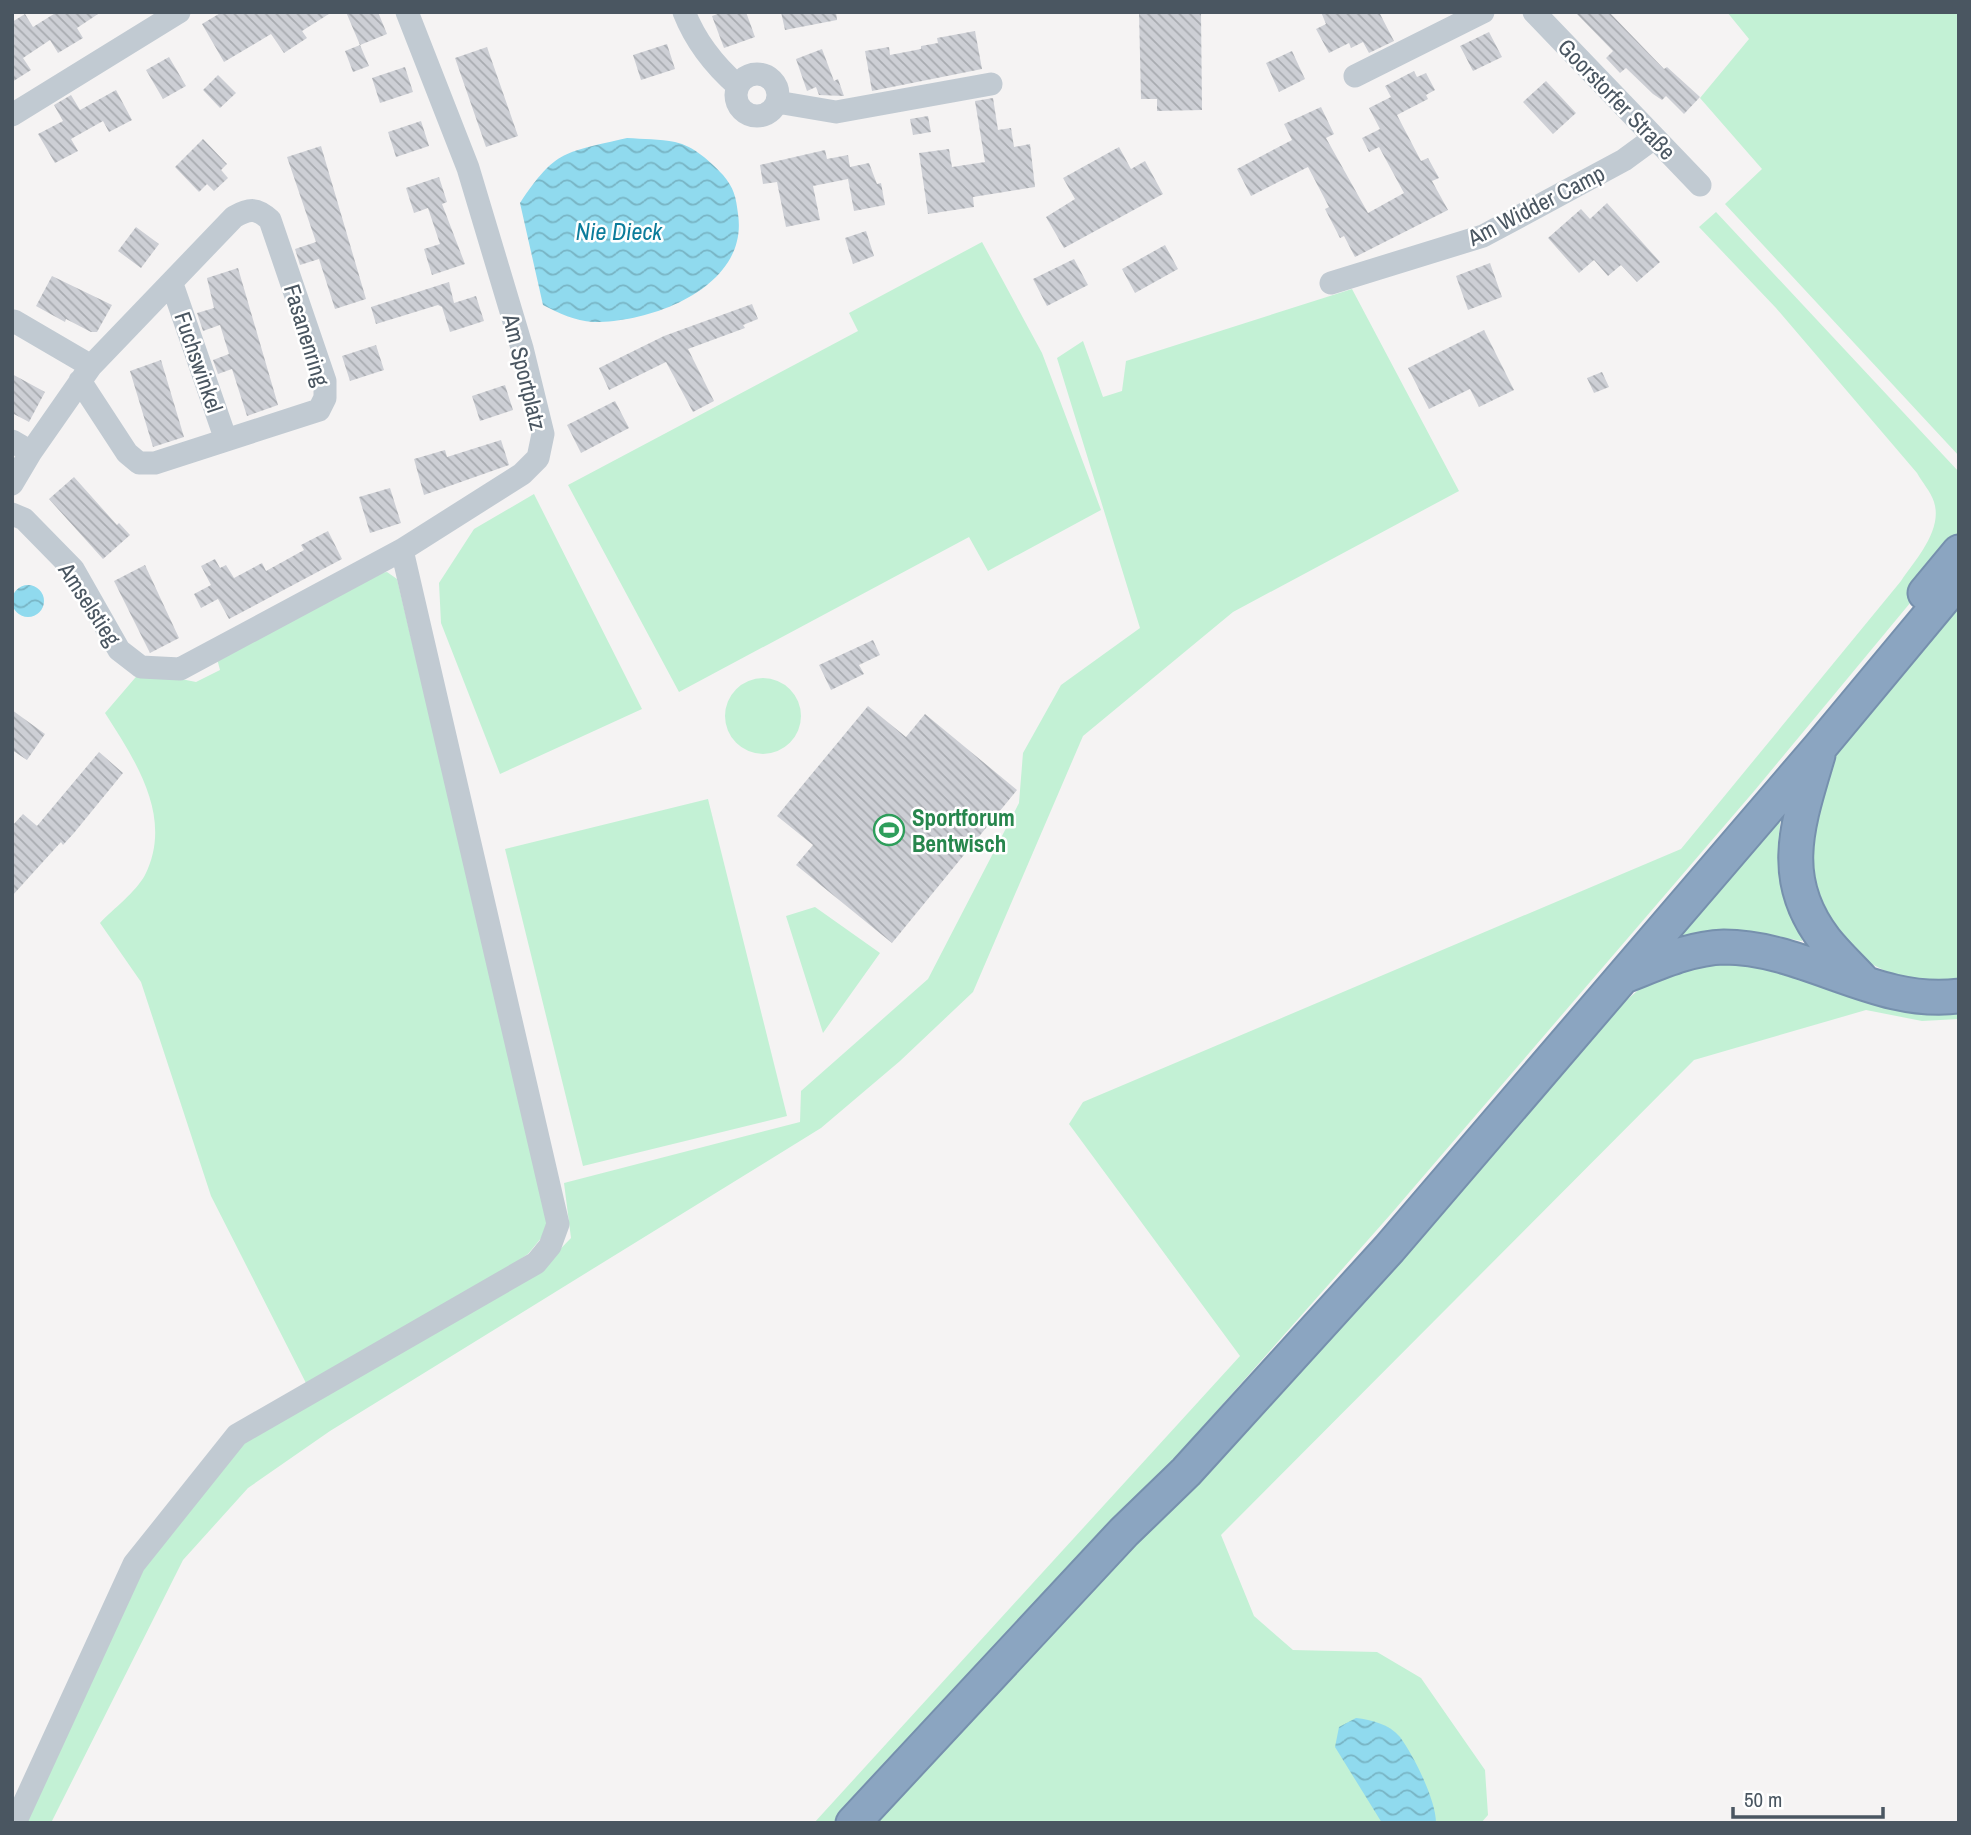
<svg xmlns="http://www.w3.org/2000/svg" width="1971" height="1835" font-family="'Archivo Narrow',sans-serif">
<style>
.green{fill:#c3f1d5}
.water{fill:url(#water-waves)}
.building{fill:url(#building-back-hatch)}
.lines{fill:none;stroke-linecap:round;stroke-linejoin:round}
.highway-casing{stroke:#7690ad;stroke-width:37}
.minor{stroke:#c1cad2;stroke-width:23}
.highway{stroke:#8ba5c1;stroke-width:33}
.labels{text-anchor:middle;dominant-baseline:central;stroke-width:5;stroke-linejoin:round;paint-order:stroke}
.street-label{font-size:23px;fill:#4a5661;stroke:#fff}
.leisure-label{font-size:23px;font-weight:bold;fill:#27864d;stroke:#fff;text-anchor:start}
.water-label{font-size:24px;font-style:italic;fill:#0c7c9b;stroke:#fff}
</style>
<defs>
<pattern id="water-waves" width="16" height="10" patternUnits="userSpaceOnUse" patternTransform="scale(1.75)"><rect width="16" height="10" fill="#90daee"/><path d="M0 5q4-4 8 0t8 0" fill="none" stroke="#78b4c4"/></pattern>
<pattern id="building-back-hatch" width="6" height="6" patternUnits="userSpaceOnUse" patternTransform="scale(1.75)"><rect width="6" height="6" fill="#cdcfd5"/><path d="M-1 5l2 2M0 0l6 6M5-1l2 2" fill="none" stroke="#a8abb0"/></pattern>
</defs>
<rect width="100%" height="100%" fill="#f5f3f3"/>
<path class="green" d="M 1727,12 L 1959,12 L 1959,456 L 1725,204 L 1762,169 L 1700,98 L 1749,39 Z
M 1716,212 L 1959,472 L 1959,544 L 1755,790 L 1390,1215 L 1124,1516 L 837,1823 L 814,1823 L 1240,1356 L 1069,1124 L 1083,1102 L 1681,849 L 1901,581 C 1916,559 1943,530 1934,502 C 1931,492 1922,482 1917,473 L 1776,308 L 1699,227 Z
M 982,242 L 1042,353 L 1101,510 L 988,571 L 969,537 L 679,692 L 568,485 L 858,331 L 849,313 Z
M 1352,289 L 1459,491 L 1233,612 L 1083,736 L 973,992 L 900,1061 L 821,1128 L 330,1431 L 248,1488 L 183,1560 L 51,1823 L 22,1823 L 142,1564 L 239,1443 L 539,1271 L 571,1238 L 564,1183 L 800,1122 L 801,1091 L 928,979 L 1019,803 L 1023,753 L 1061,685 L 1140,628 L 1057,358 L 1083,341 L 1103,397 L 1122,391 L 1126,361 Z
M 534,494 L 642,709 L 500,774 L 441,623 L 439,583 L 474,529 Z
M 387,572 L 397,579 L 549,1216 L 542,1237 L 528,1254 L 461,1299 L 308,1387 L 211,1196 L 141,982 L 100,923 C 113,909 136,892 145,875 C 174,817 135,760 105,713 L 141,671 L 196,682 L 220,670 L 216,655 L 373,574 Z
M 1959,601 L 1959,980 L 1933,983 L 1896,976 L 1863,960 L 1816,904 L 1808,816 L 1823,772 L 1847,739 Z
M725 716a38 38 0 1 1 76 0a38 38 0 1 1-76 0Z
M 708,799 L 787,1116 L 583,1166 L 505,849 Z
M 1781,814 C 1779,837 1776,858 1780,880 C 1783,898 1804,928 1802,941 L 1735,930 L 1708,931 L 1676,938 Z
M 815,907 L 880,953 L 823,1033 L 786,916 Z
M 1710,957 L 1959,1008 L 1959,1019 L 1922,1021 L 1866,1010 L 1694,1060 L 1221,1535 L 1254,1616 L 1293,1650 L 1377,1652 L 1421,1678 L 1485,1770 L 1488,1815 L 1481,1823 L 869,1823 L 1458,1193 L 1621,1005 L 1651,979 Z"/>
<path class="water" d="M 627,138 C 643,139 660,139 675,142 C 694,146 711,162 723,175 C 734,188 736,197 738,214 C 749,286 653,323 593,322 C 575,321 559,313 543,305 L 520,203 C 557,148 565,153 627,138 Z
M12 601a16 16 0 1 1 32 0a16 16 0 1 1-32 0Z
M 1356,1718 C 1372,1720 1389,1724 1400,1737 C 1414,1756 1436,1800 1436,1823 L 1382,1823 L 1335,1747 L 1339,1727 Z"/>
<path class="building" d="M 57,12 L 101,12 L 77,28 L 83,38 L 58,53 L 50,40 L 23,58 L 31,70 L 12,82 L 12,22 L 25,14 L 33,27 Z
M 222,12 L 332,12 L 302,31 L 307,38 L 284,53 L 271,34 L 224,62 L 202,24 Z
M 346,12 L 378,12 L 387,34 L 360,45 Z
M 723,12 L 746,12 L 755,37 L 724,48 L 712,16 Z
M 781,12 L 836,12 L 837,20 L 785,30 Z
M 1139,12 L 1201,12 L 1202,110 L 1157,111 L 1157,99 L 1141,99 Z
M 1321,12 L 1379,12 L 1394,41 L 1369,53 L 1363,42 L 1351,48 L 1349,43 L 1329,53 L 1316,29 L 1326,24 Z
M 1575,12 L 1609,12 L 1664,69 L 1667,67 L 1700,97 L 1684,114 L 1666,96 L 1662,100 L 1653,94 L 1626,68 L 1620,73 L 1606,58 L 1613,51 Z
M 975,31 L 982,69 L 872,91 L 865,51 L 889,47 L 890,55 L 921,49 L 921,46 L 938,43 L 937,38 Z
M 1489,32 L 1502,57 L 1473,71 L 1460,46 Z
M 667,44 L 675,69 L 641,80 L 633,55 Z
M 360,45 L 369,66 L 353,72 L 345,51 Z
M 487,47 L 518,136 L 486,147 L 455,58 Z
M 822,49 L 834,81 L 838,79 L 844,96 L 819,95 L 816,87 L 807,91 L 796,59 Z
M 1292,51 L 1305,79 L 1279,92 L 1266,63 Z
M 169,57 L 186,86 L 163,99 L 146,70 Z
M 405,67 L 413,92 L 380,103 L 372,78 Z
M 1414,71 L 1417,77 L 1426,73 L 1435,90 L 1426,95 L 1428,99 L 1397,115 L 1421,161 L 1428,158 L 1439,178 L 1432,181 L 1448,210 L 1355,257 L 1344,236 L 1340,238 L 1325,209 L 1329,207 L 1308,167 L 1251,196 L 1237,169 L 1292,140 L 1284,124 L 1321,107 L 1334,134 L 1326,138 L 1368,213 L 1404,193 L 1379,147 L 1369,152 L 1362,138 L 1380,129 L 1369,108 L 1391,97 L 1385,86 Z
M 218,75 L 236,93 L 220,108 L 203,90 Z
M 1546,81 L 1576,113 L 1553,134 L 1523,102 Z
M 116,90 L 132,120 L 109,132 L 103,121 L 71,139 L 78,151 L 55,163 L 38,134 L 63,121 L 54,105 L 71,95 L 80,110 Z
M 993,98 L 998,130 L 1011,128 L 1014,147 L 1030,144 L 1035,187 L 973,197 L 974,207 L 928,214 L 919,153 L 949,149 L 952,167 L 985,162 L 975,101 Z
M 928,116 L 931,132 L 913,135 L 910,119 Z
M 421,121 L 429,146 L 396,157 L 388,132 Z
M 203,139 L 227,164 L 221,170 L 228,178 L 214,191 L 207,184 L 199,192 L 175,167 Z
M 321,146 L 366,299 L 335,309 L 319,259 L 300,265 L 295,249 L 316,242 L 287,157 Z
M 1119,147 L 1131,169 L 1145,161 L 1163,194 L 1064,248 L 1046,217 L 1075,199 L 1063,178 Z
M 825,150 L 827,159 L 848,155 L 850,167 L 869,163 L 877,184 L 881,183 L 885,205 L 854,211 L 848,179 L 813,186 L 820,220 L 786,227 L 777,182 L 763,184 L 760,165 Z
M 439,177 L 447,202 L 442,204 L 465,264 L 432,275 L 424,249 L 440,244 L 428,208 L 414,213 L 406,188 Z
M 1607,203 L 1660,262 L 1637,282 L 1621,265 L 1608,276 L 1594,260 L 1579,273 L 1548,238 L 1581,209 L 1590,219 Z
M 136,227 L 159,244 L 141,268 L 118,251 Z
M 866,231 L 874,256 L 853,264 L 845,238 Z
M 1165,245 L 1178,269 L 1135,293 L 1122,269 Z
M 1074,259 L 1088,285 L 1047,306 L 1033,279 Z
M 1490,263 L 1502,297 L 1468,310 L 1456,276 Z
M 238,268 L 278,405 L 247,416 L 232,369 L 218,374 L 213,360 L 229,354 L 220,325 L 203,331 L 197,313 L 214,308 L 207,278 Z
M 52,276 L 112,305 L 97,332 L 91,332 L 66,319 L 65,322 L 36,306 Z
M 449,282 L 454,303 L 476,296 L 484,321 L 450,332 L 442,307 L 438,305 L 376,324 L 371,307 Z
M 752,304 L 758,319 L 743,325 L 745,328 L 688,349 L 714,401 L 693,412 L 666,362 L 609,390 L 599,368 L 664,336 Z
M 1484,330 L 1514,390 L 1479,407 L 1470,389 L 1429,409 L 1408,368 Z
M 376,345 L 384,370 L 350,381 L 342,356 Z
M 161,360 L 184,437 L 153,447 L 130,371 Z
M 1602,372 L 1609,387 L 1594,393 L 1587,378 Z
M 12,374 L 45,392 L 29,422 L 12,413 Z
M 505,385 L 513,410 L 480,421 L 472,396 Z
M 615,401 L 629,428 L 581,453 L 567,425 Z
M 501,440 L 509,465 L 424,495 L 414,459 L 445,450 L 447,457 Z
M 74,477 L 117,525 L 119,523 L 130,535 L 103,559 L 49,499 Z
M 390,488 L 401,523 L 370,533 L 359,497 Z
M 328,531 L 342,559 L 229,619 L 218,599 L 201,608 L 194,594 L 211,585 L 201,566 L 215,559 L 220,568 L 226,565 L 234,578 L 262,563 L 266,571 L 304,550 L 301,545 Z
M 145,565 L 179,638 L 150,653 L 114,581 Z
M 873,640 L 880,655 L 859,665 L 864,674 L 831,690 L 819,665 Z
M 868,706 L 906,737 L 925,714 L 1017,790 L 892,943 L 796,865 L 813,845 L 777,816 Z
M 12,710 L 45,734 L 27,760 L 12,750 Z
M 99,752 L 123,773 L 74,833 L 63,845 L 61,842 L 12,896 L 12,826 L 23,814 L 37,826 Z"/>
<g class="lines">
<g class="highway-casing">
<path id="highway" d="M 1925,593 L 1959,552
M 1818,755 C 1798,823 1777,878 1825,940 C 1836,954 1850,967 1862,980
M 1627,975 C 1658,963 1690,948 1724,947 C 1805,947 1877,1007 1959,996
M 853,1823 L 1124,1532 L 1186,1472 L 1389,1249 L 1820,747 L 1959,580"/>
</g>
<path class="minor" d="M 684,12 C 695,40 715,66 738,86
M 1534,12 L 1700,185
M736 95a21 21 0 1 1 42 0a21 21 0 1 1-42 0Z
M 1355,76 L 1483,12
M 777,102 L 836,112 L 991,84
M 12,115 L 179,12
M 1331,283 L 1483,236 L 1624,160 L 1654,138
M 172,284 L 226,440
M 14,321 L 91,366
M 12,441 L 31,452 L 12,484
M 31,452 L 91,366 L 234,217 C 250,208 257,208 270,220 L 325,381 L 325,398 L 319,410 L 155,463 L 139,463 L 127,453 L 80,381
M 12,514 L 24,519 L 73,569 L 119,650 L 141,667 L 180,669 L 402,550 L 522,474 L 538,458 L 543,434 L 522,348 L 468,168 L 407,12
M 15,1823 L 134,1564 L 237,1435 L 536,1263 L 550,1246 L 558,1224 L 402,550"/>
<use href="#highway" class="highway"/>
</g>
<defs>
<g id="stadium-ring" transform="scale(1.575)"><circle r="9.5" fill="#fff" stroke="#2e9e5b" stroke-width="1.5"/><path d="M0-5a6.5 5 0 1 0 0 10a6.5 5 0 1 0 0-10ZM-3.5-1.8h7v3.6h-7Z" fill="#2e9e5b"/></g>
</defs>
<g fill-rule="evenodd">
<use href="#stadium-ring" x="889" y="830"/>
</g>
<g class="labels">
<g class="street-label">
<text transform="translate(1617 99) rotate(46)">Goorstorfer Straße</text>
<text transform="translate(1536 205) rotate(-27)">Am Widder Camp</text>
<text transform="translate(307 335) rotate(73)">Fasanenring</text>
<text transform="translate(199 362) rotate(71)">Fuchswinkel</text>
<text transform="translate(525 372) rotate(76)">Am Sportplatz</text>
<text transform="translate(90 604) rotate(57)">Amselstieg</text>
</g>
<g class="leisure-label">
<text x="912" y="817">Sportforum<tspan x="912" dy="26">Bentwisch</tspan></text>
</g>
<g class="water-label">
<text x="619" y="231">Nie Dieck</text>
</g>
</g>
<rect width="1971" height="1835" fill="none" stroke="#4a5661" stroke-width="28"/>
<path d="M1733 1807v10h150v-10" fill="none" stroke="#4a5661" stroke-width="3.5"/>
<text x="1744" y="1807" font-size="21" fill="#4a5661" stroke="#ffffff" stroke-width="5" paint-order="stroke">50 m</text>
</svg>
